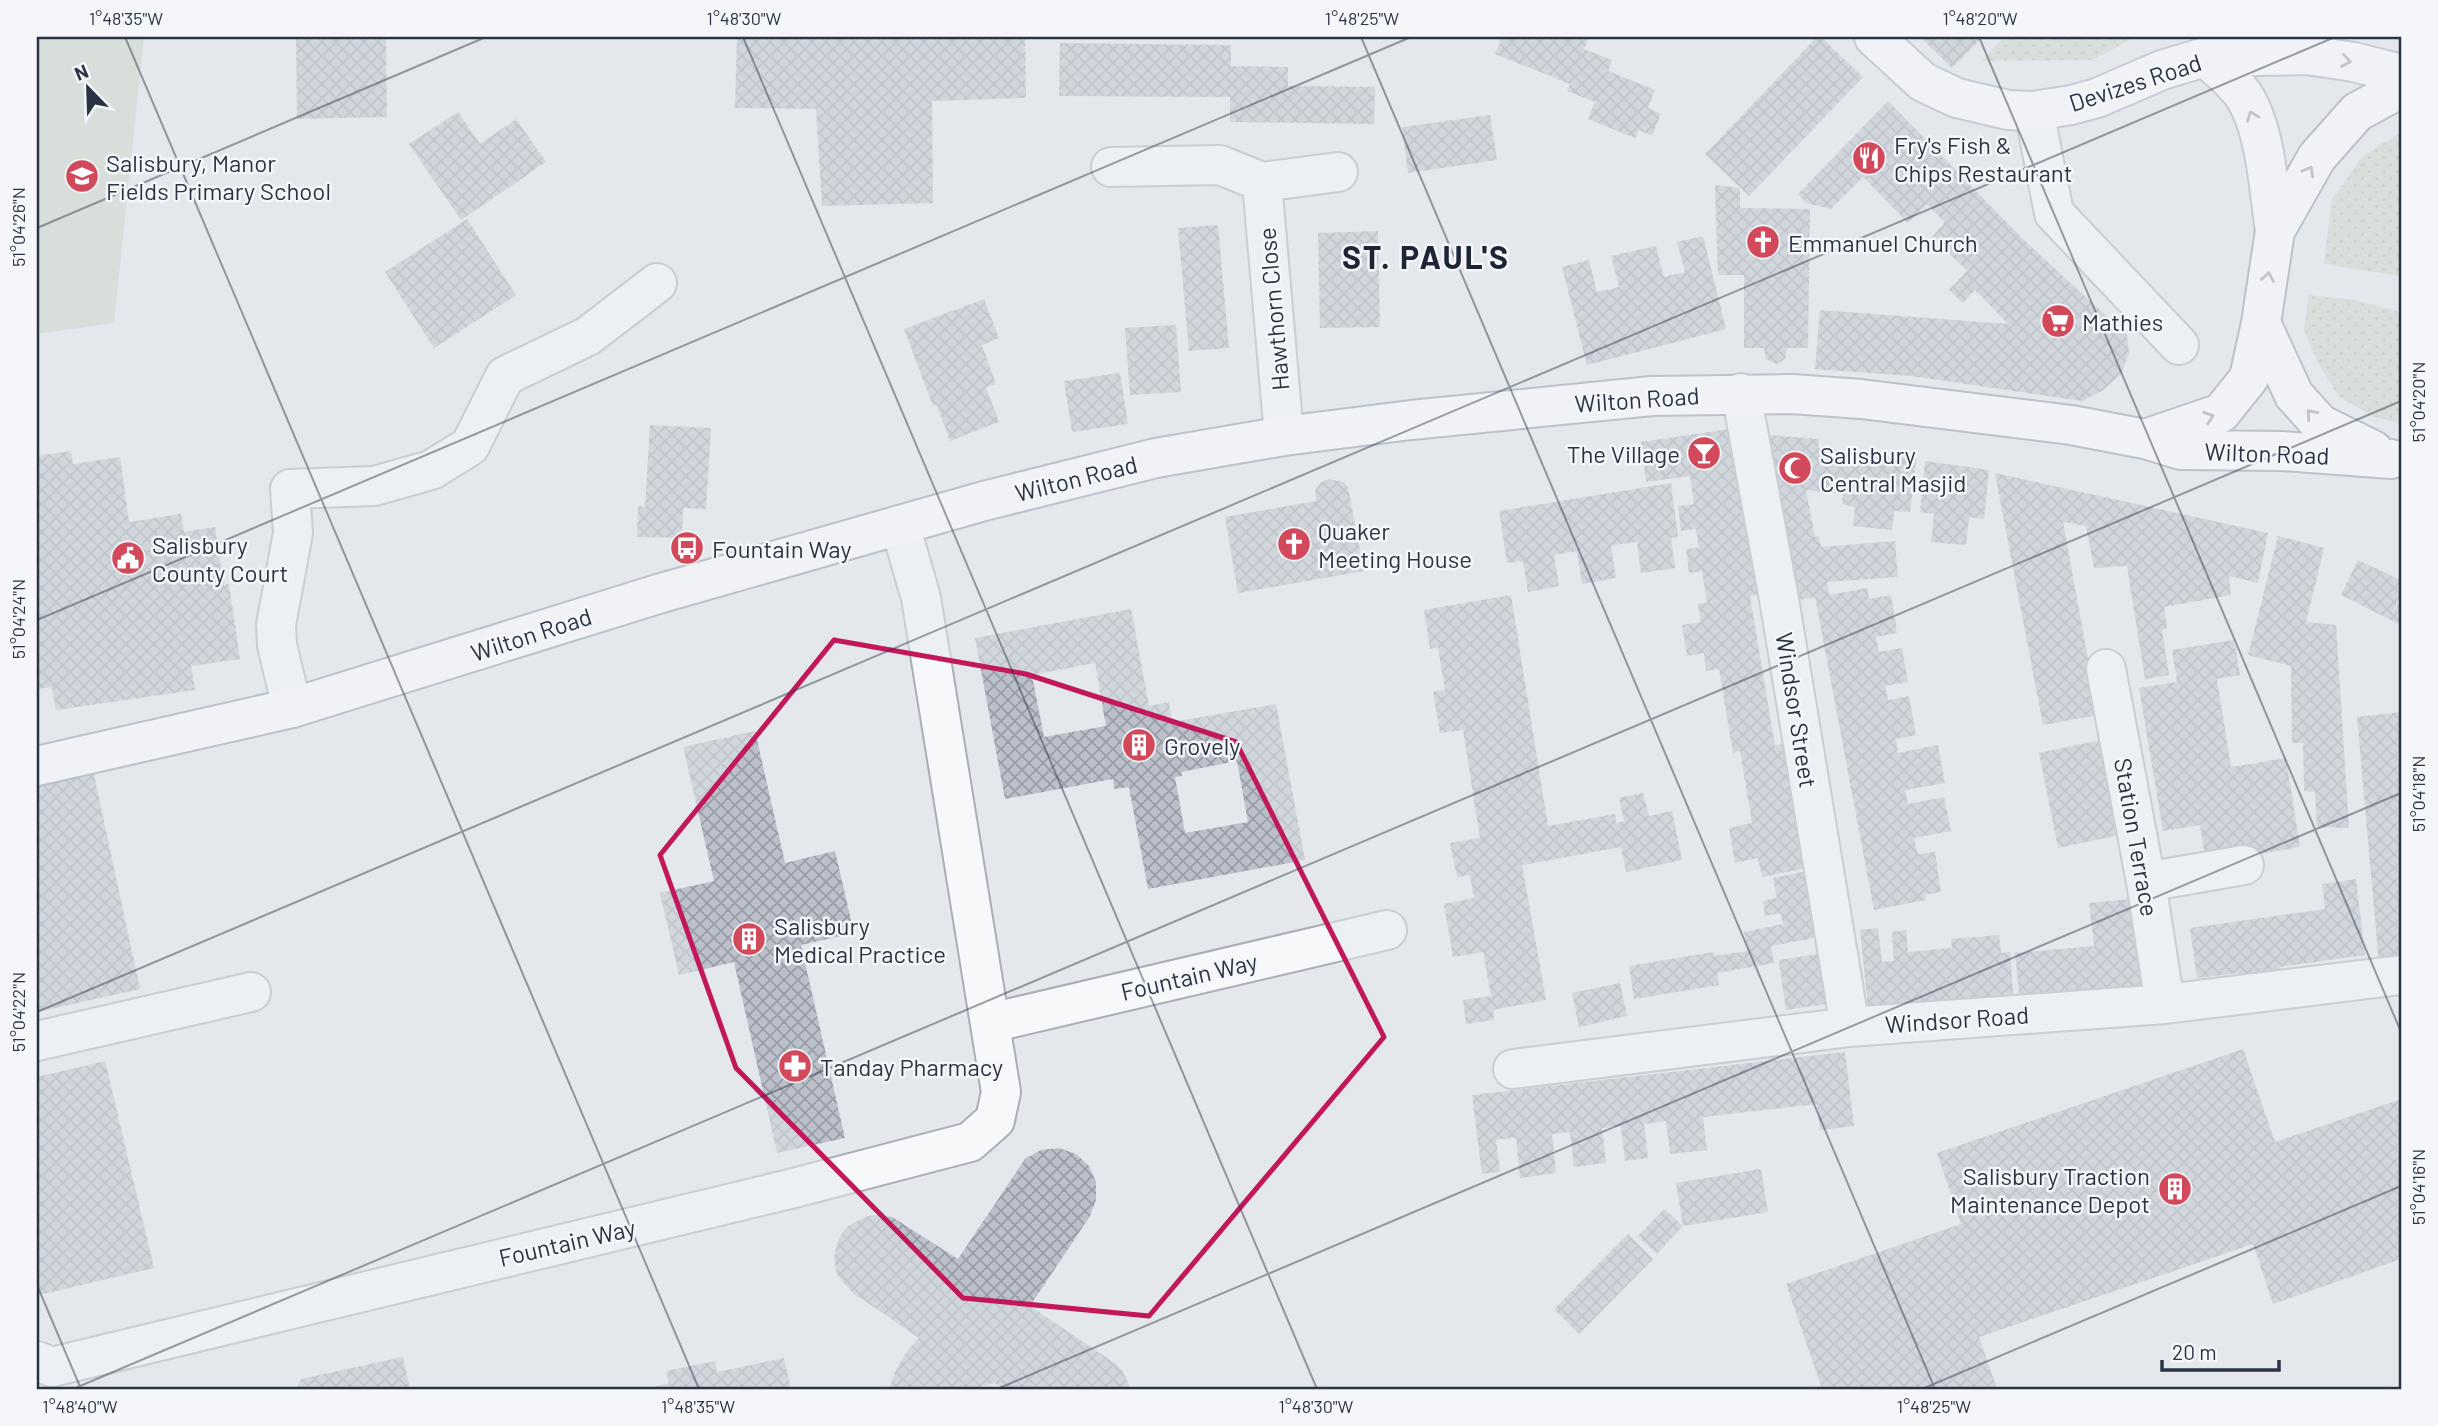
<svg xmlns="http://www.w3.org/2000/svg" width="2438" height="1426" font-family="Barlow,sans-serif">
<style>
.grass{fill:url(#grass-dots)}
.green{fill:#c9d6c5}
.building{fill:url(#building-cross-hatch);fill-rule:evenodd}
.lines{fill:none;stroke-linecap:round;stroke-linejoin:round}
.minor-casing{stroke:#a9aeb7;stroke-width:42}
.major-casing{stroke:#a3abb8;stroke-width:42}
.highway-casing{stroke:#8b94a3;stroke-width:42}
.minor{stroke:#f7f8fa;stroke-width:38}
.major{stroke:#fff;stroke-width:38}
.highway{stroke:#fff;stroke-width:38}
.oneway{stroke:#959aa2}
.marked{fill:none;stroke:#c2185b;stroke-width:5;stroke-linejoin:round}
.ticks{fill:none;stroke:#2b3445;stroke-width:2;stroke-opacity:0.45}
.labels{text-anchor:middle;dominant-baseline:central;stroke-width:5;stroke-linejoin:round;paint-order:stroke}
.street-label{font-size:24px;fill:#2b3445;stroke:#f4f6f9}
.poi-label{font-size:24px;fill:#2b3445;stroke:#f4f6f9;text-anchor:start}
.district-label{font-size:32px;font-weight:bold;letter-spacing:2px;fill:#1d2536;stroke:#f4f6f9}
.neatline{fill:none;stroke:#2b3445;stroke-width:2.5}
.ticks-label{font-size:18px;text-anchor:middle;fill:#2b3445}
</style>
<defs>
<pattern id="grass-dots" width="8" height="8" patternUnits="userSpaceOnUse" patternTransform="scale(1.75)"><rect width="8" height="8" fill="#c9d6c5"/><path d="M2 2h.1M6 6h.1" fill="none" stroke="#adb8ab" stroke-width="1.8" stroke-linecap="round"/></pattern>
<pattern id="building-cross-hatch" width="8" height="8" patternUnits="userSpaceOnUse" patternTransform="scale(1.75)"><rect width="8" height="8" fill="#bbc0ca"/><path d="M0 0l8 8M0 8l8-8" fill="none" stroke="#989da6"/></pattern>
</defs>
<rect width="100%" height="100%" fill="#e4e7ec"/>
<path class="grass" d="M 2004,37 L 2129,37 L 2131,39 L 2093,60 L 1982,61 Z
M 2401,132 L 2401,276 L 2324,264 L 2332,199 L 2362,157 Z
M 2309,295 L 2354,300 L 2397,311 L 2401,316 L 2401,424 L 2372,416 L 2338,396 L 2317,361 L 2304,330 Z"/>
<path class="green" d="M 37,37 L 144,37 L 114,323 L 37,334 Z"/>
<path class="building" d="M 296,37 L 386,37 L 387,117 L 297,119 Z
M 737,37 L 1025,37 L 1026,98 L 932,101 L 933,203 L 822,206 L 816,109 L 735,108 Z
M 1502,37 L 1589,37 L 1584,49 L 1612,60 L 1608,71 L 1655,90 L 1648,108 L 1661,114 L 1652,136 L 1639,130 L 1635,138 L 1588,119 L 1595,102 L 1567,91 L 1570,84 L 1495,54 Z
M 1817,37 L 1821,37 L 1863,77 L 1749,196 L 1705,154 Z
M 1920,37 L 1983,37 L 1952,68 Z
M 1060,43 L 1231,45 L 1231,66 L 1288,67 L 1288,86 L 1375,87 L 1374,124 L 1230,122 L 1230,97 L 1059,96 Z
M 1888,101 L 2024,240 L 2127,335 L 2129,353 L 2121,374 L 2102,391 L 2082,401 L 1911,376 L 1815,369 L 1820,310 L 2008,324 L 1975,290 L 1963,303 L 1949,290 L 1967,271 L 1932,237 L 1945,222 L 1927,204 L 1908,223 L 1863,177 L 1831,209 L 1806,203 L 1798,194 Z
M 458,112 L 480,144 L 516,119 L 546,162 L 461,220 L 409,144 Z
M 1490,115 L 1497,160 L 1408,173 L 1402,127 Z
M 1715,185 L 1740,188 L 1740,208 L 1810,209 L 1808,348 L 1787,348 L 1785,359 L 1776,364 L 1766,359 L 1764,348 L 1744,348 L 1744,275 L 1718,275 Z
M 467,219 L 516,295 L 434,348 L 385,272 Z
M 1218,225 L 1229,348 L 1189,351 L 1178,228 Z
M 1378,231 L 1380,327 L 1320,328 L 1318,233 Z
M 1703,236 L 1726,329 L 1587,365 L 1562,267 L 1589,260 L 1597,292 L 1607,290 L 1619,287 L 1611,256 L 1656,246 L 1664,277 L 1685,272 L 1677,242 Z
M 984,299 L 999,338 L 982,345 L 996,384 L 986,387 L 999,422 L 950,441 L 937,405 L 933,406 L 904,329 Z
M 1176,325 L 1181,392 L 1130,395 L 1125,328 Z
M 1120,373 L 1128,424 L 1072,432 L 1064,381 Z
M 650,425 L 711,428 L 706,509 L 683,508 L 682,538 L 637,537 L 638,506 L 645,507 Z
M 1737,428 L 1738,469 L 1757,595 L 1750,596 L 1775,746 L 1786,743 L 1813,867 L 1762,877 L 1758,858 L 1735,863 L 1729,828 L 1752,823 L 1740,751 L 1733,753 L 1719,669 L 1706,671 L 1704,653 L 1687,656 L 1682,625 L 1701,622 L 1698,604 L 1707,602 L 1702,571 L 1689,573 L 1686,549 L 1699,548 L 1696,529 L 1681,531 L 1678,506 L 1694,504 L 1690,476 L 1646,482 L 1641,442 Z
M 1767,435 L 1819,439 L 1818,448 L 1916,459 L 1910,512 L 1894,511 L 1892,530 L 1853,526 L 1855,507 L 1842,504 L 1843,494 L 1806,490 L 1815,537 L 1819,536 L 1821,547 L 1895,541 L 1898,577 L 1827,582 L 1829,595 L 1867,588 L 1869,599 L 1891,595 L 1897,633 L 1876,637 L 1879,652 L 1902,648 L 1908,682 L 1885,686 L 1888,700 L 1909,696 L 1916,735 L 1896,739 L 1898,753 L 1938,745 L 1945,783 L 1905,790 L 1908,804 L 1944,797 L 1951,831 L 1914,838 L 1918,854 L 1935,852 L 1941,892 L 1925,895 L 1926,900 L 1874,910 L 1815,597 L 1799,600 Z
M 71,451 L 73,464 L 120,457 L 129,522 L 181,514 L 184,532 L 215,527 L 224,585 L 229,584 L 240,659 L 191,666 L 195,690 L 56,710 L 52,687 L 37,689 L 37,456 Z
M 1925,461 L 1989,470 L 1984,519 L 1969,517 L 1966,545 L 1931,542 L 1934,514 L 1920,512 Z
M 1995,473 L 2268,533 L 2258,583 L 2229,576 L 2231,595 L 2164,607 L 2167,628 L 2162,630 L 2169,675 L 2145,679 L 2127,566 L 2094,568 L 2086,526 L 2063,522 L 2098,715 L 2043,725 Z
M 1329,479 L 1344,482 L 1348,488 L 1364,571 L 1238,593 L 1225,517 L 1316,501 L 1315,491 L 1320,483 Z
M 1671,483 L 1678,537 L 1671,538 L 1675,568 L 1641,573 L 1637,542 L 1620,544 L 1611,546 L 1616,578 L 1582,584 L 1577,551 L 1554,555 L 1559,586 L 1528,592 L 1523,561 L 1507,563 L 1499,511 Z
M 2278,536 L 2324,548 L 2306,622 L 2336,625 L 2349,828 L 2317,827 L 2315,792 L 2304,791 L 2303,743 L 2292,743 L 2291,666 L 2248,655 Z
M 2358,560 L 2401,580 L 2401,594 L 2392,614 L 2401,599 L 2401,625 L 2341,595 Z
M 1511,595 L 1548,826 L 1615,814 L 1616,823 L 1624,821 L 1619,798 L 1643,793 L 1649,816 L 1672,811 L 1682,860 L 1626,872 L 1621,847 L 1522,865 L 1546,1000 L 1493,1010 L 1494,1020 L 1466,1024 L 1463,1000 L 1491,996 L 1483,952 L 1453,957 L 1444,904 L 1474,898 L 1470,875 L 1457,877 L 1450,843 L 1480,838 L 1463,730 L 1440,733 L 1433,692 L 1445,690 L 1438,647 L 1430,649 L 1424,610 Z
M 1131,609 L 1149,706 L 1169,702 L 1172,722 L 1276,704 L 1305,860 L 1148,889 L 1129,787 L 1114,789 L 1113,779 L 1005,799 L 975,638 ZM 1095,663 L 1106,726 L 1044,737 L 1032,675 ZM 1237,761 L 1248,822 L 1185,833 L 1175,777 L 1182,776 L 1181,772 Z
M 2234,640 L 2240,675 L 2217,679 L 2231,767 L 2286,758 L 2300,847 L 2206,863 L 2200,825 L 2163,831 L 2139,688 L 2177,682 L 2172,650 Z
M 2401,712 L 2401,962 L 2379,964 L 2357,717 Z
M 755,731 L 785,863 L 835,851 L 854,933 L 801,945 L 845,1138 L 777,1153 L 734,962 L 679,975 L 660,893 L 714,881 L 683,747 Z
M 2106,739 L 2125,834 L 2058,848 L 2039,753 Z
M 93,770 L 140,989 L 37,1012 L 37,782 Z
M 1812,870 L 1824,936 L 1771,946 L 1774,963 L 1717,973 L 1719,985 L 1634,999 L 1629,966 L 1713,952 L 1714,956 L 1748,951 L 1744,932 L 1783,924 L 1780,913 L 1765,916 L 1763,901 L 1777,898 L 1773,878 Z
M 2356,879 L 2365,955 L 2279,967 L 2280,977 L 2240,983 L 2238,973 L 2197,978 L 2190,928 L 2325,909 L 2322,884 Z
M 2131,899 L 2135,942 L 2151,940 L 2156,992 L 2020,1005 L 2015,953 L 2094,946 L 2089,903 Z
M 1878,928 L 1882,962 L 1894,961 L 1892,932 L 1906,930 L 1908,952 L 1952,948 L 1951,939 L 1999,935 L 2001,953 L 2010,952 L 2014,1003 L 1869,1016 L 1860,930 Z
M 1824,953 L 1832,1003 L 1786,1010 L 1779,960 Z
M 1620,983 L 1627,1016 L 1579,1027 L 1572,993 Z
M 2243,1049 L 2275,1142 L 2401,1099 L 2401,1259 L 2273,1304 L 2253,1244 L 1979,1337 L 1997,1389 L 1822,1389 L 1786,1284 L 1961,1224 L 1937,1153 Z
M 1845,1052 L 1854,1126 L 1820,1130 L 1817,1104 L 1703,1117 L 1707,1150 L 1670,1154 L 1666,1121 L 1644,1124 L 1648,1158 L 1625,1161 L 1621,1126 L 1602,1128 L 1606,1163 L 1574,1167 L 1570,1132 L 1552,1134 L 1556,1173 L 1520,1178 L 1516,1138 L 1510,1138 L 1496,1140 L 1500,1172 L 1482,1174 L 1472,1095 Z
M 105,1061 L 154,1268 L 39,1295 L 37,1287 L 37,1077 Z
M 1059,1148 L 1076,1154 L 1089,1166 L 1096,1182 L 1096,1200 L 1090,1216 L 1030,1306 L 1116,1364 L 1123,1372 L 1131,1389 L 1007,1389 L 994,1383 L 974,1389 L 889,1389 L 895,1372 L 907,1351 L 919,1338 L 853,1293 L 842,1281 L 837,1274 L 834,1258 L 838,1240 L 843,1232 L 849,1225 L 865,1217 L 874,1215 L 892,1217 L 958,1259 L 1025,1159 L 1041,1150 Z
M 1761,1169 L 1768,1212 L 1683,1226 L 1676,1183 Z
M 1664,1209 L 1683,1226 L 1657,1254 L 1638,1236 Z
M 1628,1234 L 1653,1259 L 1579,1334 L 1554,1309 Z
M 403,1357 L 410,1389 L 296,1389 L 301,1379 Z
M 784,1358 L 791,1389 L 646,1389 L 669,1383 L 666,1371 L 715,1361 L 717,1372 Z"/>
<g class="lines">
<g class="minor-casing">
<path id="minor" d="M 2034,111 L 2054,213 L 2179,345
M 1111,167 L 1220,165 L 1262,182 L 1284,436
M 1262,182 L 1338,172
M 1741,393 L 1779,599 L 1850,1027
M 2106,669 L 2146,882 L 2165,1004
M 292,708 L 277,645 L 276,625 L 293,533 L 290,489 L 374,486 L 431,470 L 470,446 L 505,376 L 588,336 L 657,283
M 2146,882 L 2244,865
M 990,1023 L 1387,930
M 37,1041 L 251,992
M 1513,1069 L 1850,1027 L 2165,1004 L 2401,975
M 37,1361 L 52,1367 L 794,1188 L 970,1142 L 995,1120 L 1001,1092 L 921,598 L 900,525"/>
</g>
<g class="major-casing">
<path id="major" d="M 1874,37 L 1923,82 L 1957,98 L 2008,110 L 2034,111 L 2071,105 L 2097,98 L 2162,70 L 2205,57 L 2307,55 L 2354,62 L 2401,74
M 2205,57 C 2218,69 2234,81 2244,96 C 2266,130 2269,191 2275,231"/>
</g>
<g class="highway-casing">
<path id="highway" d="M 2261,323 L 2294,395 L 2320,424 L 2373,450
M 2145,439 L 2221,413 L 2249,378 L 2261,323 L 2275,231 L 2317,157 L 2357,112 L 2401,88
M 37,766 L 292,708 L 658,594 L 984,501 L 1156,458 L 1284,436 L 1411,420 L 1652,396 L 1792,394 L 1861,399 L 2071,425 L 2145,439 L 2181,450 L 2282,451 L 2391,459"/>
</g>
<use href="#minor" class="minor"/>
<use href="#major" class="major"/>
<use href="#highway" class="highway"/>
</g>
<defs><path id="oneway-chevron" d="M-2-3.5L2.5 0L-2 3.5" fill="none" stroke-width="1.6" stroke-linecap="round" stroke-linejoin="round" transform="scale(1.75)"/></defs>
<g class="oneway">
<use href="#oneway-chevron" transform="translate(2346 61) rotate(10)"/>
<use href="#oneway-chevron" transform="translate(2252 116) rotate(-111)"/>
<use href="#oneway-chevron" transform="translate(2309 171) rotate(-61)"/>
<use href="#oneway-chevron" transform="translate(2268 277) rotate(-81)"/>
<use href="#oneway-chevron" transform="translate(2311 414) rotate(-132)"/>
<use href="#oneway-chevron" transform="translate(2209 417) rotate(-19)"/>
</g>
<path d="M0 0H2438V1426H0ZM 834,640 L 1026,674 L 1236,742 L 1384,1037 L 1149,1316 L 963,1298 L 736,1068 L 660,855 Z" fill="#e4e7ec" fill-opacity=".55" fill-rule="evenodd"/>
<path class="marked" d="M 834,640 L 1026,674 L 1236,742 L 1384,1037 L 1149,1316 L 963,1298 L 736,1068 L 660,855 Z"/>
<path class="ticks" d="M 125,37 L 699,1389M 743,37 L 1317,1389M 1361,37 L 1935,1389M 1979,37 L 2401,1032M 37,228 L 486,37M 37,620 L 1411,37M 37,1012 L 2335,37M 37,1285 L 81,1389M 73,1389 L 2401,401M 997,1389 L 2401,793M 1922,1389 L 2401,1186"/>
<defs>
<g id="restaurant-disc" transform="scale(1.75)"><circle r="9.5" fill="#d1495b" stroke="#f4f6f9"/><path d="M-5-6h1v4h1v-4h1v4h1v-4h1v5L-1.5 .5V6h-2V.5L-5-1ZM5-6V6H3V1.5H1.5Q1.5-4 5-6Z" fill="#fff"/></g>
<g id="school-disc" transform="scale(1.75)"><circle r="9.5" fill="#d1495b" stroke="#f4f6f9"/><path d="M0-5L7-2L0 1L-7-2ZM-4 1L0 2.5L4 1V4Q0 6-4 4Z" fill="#fff"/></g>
<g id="church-disc" transform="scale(1.75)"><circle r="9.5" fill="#d1495b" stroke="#f4f6f9"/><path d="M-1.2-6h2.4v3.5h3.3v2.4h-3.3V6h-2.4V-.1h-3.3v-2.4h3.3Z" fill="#fff"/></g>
<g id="supermarket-disc" transform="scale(1.75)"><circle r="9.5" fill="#d1495b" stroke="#f4f6f9"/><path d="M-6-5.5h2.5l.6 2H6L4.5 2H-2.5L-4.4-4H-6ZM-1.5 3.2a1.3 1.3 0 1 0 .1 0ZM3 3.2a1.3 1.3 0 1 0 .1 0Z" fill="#fff"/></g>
<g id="bar-disc" transform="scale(1.75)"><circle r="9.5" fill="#d1495b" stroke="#f4f6f9"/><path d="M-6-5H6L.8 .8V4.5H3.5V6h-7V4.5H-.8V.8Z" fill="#fff"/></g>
<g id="mosque-disc" transform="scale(1.75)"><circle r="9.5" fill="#d1495b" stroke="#f4f6f9"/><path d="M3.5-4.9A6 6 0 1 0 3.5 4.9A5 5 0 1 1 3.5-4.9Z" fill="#fff"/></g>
<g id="bus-disc" transform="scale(1.75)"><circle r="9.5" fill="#d1495b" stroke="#f4f6f9"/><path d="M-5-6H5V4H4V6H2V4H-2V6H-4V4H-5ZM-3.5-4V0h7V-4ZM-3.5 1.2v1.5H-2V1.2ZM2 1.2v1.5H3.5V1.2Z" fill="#fff"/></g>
<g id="civic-disc" transform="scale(1.75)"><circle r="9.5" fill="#d1495b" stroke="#f4f6f9"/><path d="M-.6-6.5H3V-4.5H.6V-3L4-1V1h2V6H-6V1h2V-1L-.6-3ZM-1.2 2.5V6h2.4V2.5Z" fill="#fff"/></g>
<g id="building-disc" transform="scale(1.75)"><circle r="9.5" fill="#d1495b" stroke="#f4f6f9"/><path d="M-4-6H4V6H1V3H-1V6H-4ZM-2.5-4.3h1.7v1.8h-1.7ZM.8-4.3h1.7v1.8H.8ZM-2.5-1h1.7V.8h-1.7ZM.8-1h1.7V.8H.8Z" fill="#fff"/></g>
<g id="pharmacy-disc" transform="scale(1.75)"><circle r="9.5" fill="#d1495b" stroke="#f4f6f9"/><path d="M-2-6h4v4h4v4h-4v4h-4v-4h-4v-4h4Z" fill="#fff"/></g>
</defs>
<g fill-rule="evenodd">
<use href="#restaurant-disc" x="1869" y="158"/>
<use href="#school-disc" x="82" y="176"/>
<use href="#church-disc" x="1763" y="242"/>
<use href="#supermarket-disc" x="2058" y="321"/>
<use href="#bar-disc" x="1704" y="453"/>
<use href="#mosque-disc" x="1795" y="468"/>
<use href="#church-disc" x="1294" y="544"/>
<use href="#bus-disc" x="687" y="548"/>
<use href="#civic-disc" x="128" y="558"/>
<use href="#building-disc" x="1139" y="745"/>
<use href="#building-disc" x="749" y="939"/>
<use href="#pharmacy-disc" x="795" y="1066"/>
<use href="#building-disc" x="2175" y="1189"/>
</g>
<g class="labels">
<g class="street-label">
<text transform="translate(2135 82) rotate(-18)">Devizes Road</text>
<text transform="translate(1273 309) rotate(-95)">Hawthorn Close</text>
<text transform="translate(1637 399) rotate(-4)">Wilton Road</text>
<text transform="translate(2267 453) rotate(2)">Wilton Road</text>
<text transform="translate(1076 478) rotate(-14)">Wilton Road</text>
<text transform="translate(531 634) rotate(-18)">Wilton Road</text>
<text transform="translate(1797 710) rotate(81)">Windsor Street</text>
<text transform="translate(2137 837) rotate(80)">Station Terrace</text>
<text transform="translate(1189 976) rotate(-13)">Fountain Way</text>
<text transform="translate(1957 1019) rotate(-4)">Windsor Road</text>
<text transform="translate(567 1242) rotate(-13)">Fountain Way</text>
</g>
<g class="poi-label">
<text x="1894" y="144">Fry's Fish &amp;<tspan x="1894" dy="28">Chips Restaurant</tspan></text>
<text x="106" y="162">Salisbury, Manor<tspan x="106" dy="28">Fields Primary School</tspan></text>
<text x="1788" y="242">Emmanuel Church</text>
<text x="2082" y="321">Mathies</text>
<text x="1680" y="453" text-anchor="end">The Village</text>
<text x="1820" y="454">Salisbury<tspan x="1820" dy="28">Central Masjid</tspan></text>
<text x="1318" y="530">Quaker<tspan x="1318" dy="28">Meeting House</tspan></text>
<text x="152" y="544">Salisbury<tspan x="152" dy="28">County Court</tspan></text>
<text x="712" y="548">Fountain Way</text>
<text x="1164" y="745">Grovely</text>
<text x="774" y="925">Salisbury<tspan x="774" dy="28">Medical Practice</tspan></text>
<text x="820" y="1066">Tanday Pharmacy</text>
<text x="2150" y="1175" text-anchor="end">Salisbury Traction<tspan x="2150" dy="28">Maintenance Depot</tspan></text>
</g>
<g class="district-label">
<text x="1426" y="256">ST. PAUL'S</text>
</g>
</g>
<rect width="2438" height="1426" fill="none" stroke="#f4f6f9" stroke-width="77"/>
<g transform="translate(88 88) rotate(337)" stroke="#f4f6f9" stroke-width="5" paint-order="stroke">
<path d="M0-5L12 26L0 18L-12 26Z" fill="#2b3445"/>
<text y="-10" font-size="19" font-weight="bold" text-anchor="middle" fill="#2b3445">N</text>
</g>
<path d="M2162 1360v10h117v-10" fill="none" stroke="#2b3445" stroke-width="3.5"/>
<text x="2172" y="1360" font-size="21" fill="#2b3445" stroke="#f4f6f9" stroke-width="5" paint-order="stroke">20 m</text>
<rect x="38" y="38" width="2362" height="1350" class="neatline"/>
<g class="ticks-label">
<text x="126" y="25">1°48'35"W</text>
<text x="744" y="25">1°48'30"W</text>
<text x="1362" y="25">1°48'25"W</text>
<text x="1980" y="25">1°48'20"W</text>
<text transform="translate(19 227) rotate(-90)" y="6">51°04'26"N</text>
<text transform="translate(2419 402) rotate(-90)" y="6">51°04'20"N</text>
<text transform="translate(19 619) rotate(-90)" y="6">51°04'24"N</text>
<text transform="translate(2419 794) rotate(-90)" y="6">51°04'18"N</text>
<text transform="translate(19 1012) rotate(-90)" y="6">51°04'22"N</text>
<text transform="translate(2419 1187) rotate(-90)" y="6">51°04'16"N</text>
<text x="80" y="1413">1°48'40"W</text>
<text x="698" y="1413">1°48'35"W</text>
<text x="1316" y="1413">1°48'30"W</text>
<text x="1934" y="1413">1°48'25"W</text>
</g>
</svg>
